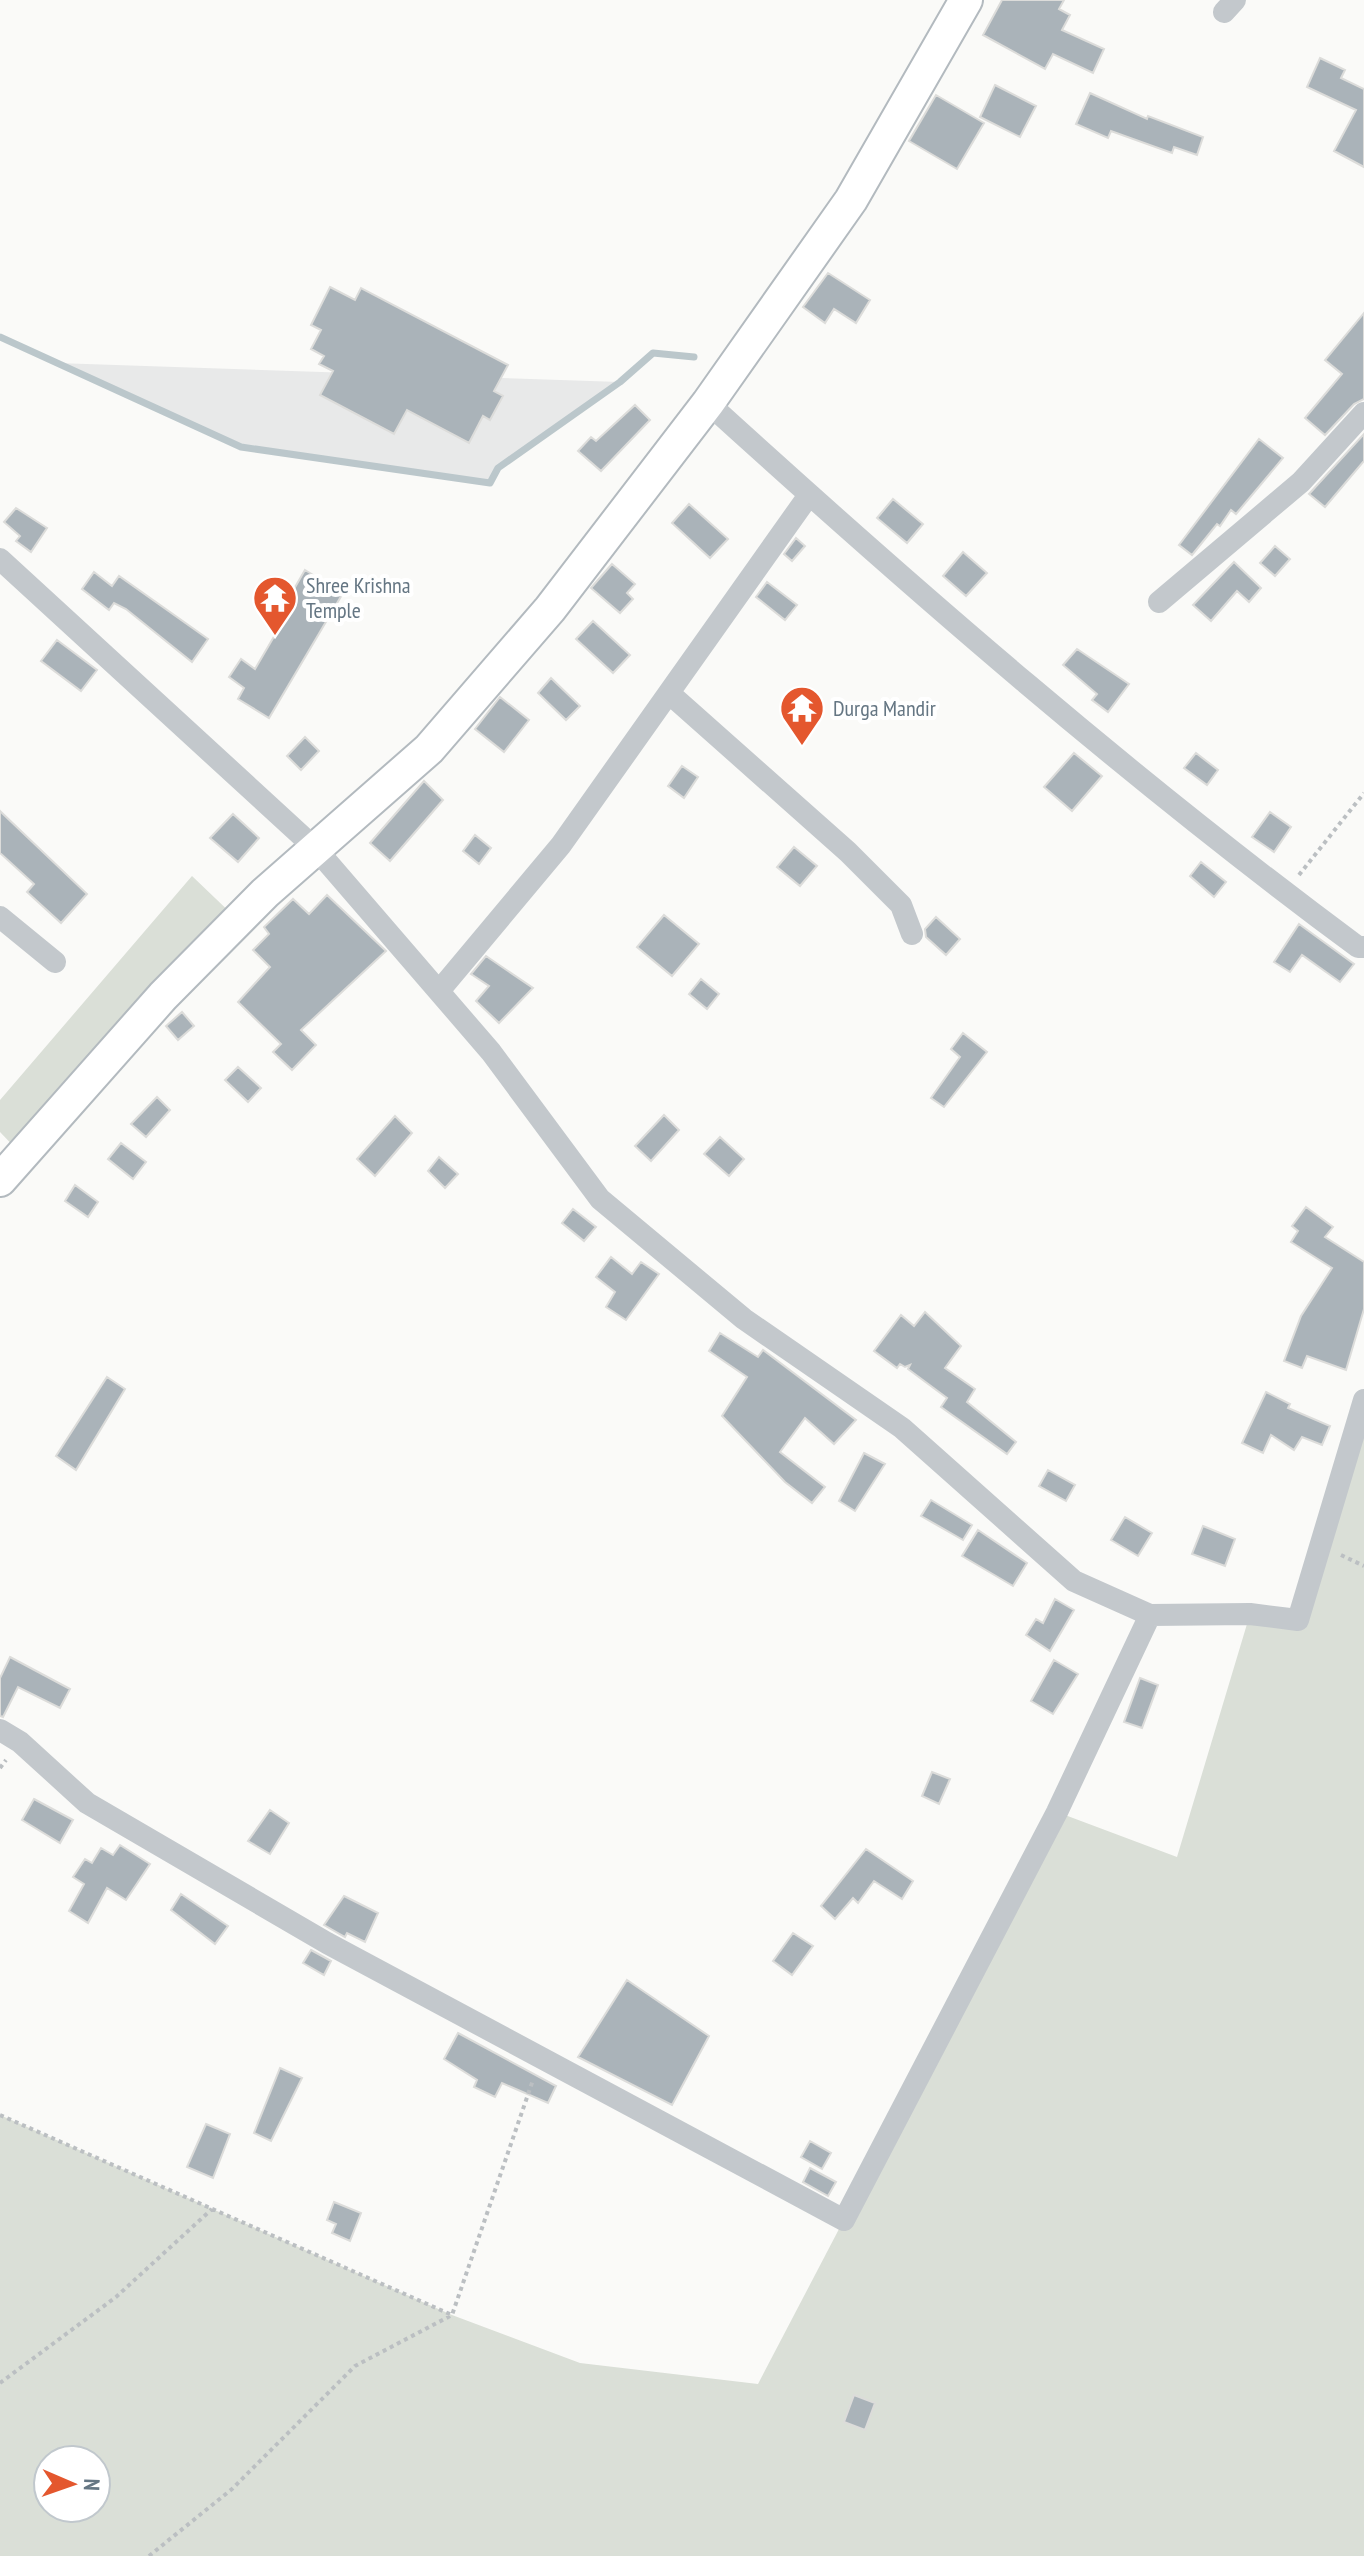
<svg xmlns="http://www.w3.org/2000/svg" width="1364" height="2556" font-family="'PT Sans Narrow',sans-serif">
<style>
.built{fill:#e8e9e9}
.green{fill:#dadfd7;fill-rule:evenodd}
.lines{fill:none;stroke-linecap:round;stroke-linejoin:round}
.stream{stroke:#bbc7cb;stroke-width:7}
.building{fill:#aab3b9;stroke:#dcdcda;stroke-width:2}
.secondary-casing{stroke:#b3babf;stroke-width:36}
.path{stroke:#bbbfc2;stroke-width:4;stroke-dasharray:4 4;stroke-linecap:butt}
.minor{stroke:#c3c8cc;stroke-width:22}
.secondary{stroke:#fff;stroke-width:32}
.labels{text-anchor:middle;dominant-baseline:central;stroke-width:8;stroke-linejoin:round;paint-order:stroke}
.poi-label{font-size:22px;fill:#657683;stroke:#fff;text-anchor:start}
</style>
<rect width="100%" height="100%" fill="#fafaf8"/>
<path class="built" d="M 57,363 L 620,382 L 498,468 L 490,483 L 241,447 Z"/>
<path class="green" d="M 192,876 L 238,920 L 22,1155 L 0,1132 L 0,1100 Z
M 1364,1400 L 1364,2556 L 0,2556 L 0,2115 L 452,2315 L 580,2363 L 758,2384 L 1057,1812 L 1177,1857 L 1250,1614 L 1298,1620 ZM 48,2460 L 96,2460 L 96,2508 L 48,2508 Z"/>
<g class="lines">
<path class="stream" d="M 0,337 L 241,447 L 490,483 L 498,468 L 620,382 L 653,353 L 694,357"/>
</g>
<path class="building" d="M 1002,0 L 1064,0 L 1059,9 L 1070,15 L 1062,30 L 1104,49 L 1093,73 L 1053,54 L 1045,69 L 983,35 Z
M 1320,58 L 1345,70 L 1341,78 L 1364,89 L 1364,167 L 1334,151 L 1356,110 L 1307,87 Z
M 995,85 L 1036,106 L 1020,137 L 980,117 Z
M 1090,93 L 1147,119 L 1148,116 L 1203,137 L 1197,155 L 1174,147 L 1172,153 L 1111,131 L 1108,138 L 1076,124 Z
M 936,95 L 984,123 L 957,169 L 909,141 Z
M 828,273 L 870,300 L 856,323 L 834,309 L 825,323 L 803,307 Z
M 330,287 L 355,300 L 361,288 L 508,365 L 494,391 L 503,396 L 490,420 L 483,416 L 469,443 L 407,410 L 394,434 L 320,395 L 333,371 L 319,364 L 324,356 L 311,349 L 321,330 L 311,325 Z
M 1364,313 L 1364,399 L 1354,404 L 1325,435 L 1305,418 L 1342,374 L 1325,360 Z
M 635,405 L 650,420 L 601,471 L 578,451 L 591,437 L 596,441 Z
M 1364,434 L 1364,461 L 1325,507 L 1309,494 Z
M 1259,439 L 1283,458 L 1236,514 L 1231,510 L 1220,526 L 1217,524 L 1192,555 L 1179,545 Z
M 893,499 L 923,524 L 907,543 L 877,518 Z
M 689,504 L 728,539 L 710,558 L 672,523 Z
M 16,508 L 47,528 L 31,552 L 16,541 L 20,536 L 4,522 Z
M 796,538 L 805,546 L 792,561 L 784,554 Z
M 1275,546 L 1290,559 L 1275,576 L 1260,563 Z
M 963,552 L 987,573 L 966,596 L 943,576 Z
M 1234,562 L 1261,588 L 1249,602 L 1237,591 L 1211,621 L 1193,605 Z
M 612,564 L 635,584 L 627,593 L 633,599 L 620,613 L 591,588 Z
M 305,570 L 343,593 L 269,718 L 238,699 L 244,688 L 229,677 L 241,659 L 255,669 L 289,611 L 283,608 Z
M 94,572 L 112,586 L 119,576 L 208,639 L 192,662 L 126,609 L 114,603 L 109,610 L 82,589 Z
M 767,582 L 797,605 L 785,620 L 756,597 Z
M 593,621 L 630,655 L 613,673 L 576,639 Z
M 57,640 L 97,670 L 81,691 L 41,661 Z
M 1077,649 L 1129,684 L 1108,712 L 1092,700 L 1097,694 L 1063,665 Z
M 551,678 L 580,706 L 566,720 L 538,693 Z
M 500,697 L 529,720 L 504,752 L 475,729 Z
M 305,737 L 319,751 L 301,770 L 287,756 Z
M 1074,753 L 1102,776 L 1072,811 L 1044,787 Z
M 1196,753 L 1218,770 L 1207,785 L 1184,768 Z
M 682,766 L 698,777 L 684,798 L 668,786 Z
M 424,781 L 443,800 L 390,861 L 370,843 Z
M 0,811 L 87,894 L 61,923 L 27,892 L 34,884 L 0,853 Z
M 1270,812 L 1291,827 L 1274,852 L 1252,837 Z
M 233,814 L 259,838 L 238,862 L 210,838 Z
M 475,835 L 491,848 L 479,864 L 463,851 Z
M 794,847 L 817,866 L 800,886 L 777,867 Z
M 1201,862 L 1226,882 L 1214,897 L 1190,876 Z
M 327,895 L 386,951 L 301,1030 L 316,1045 L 292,1070 L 273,1052 L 281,1044 L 238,1002 L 270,967 L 253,950 L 269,934 L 264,927 L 293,899 L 309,914 Z
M 664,915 L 699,944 L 672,976 L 637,947 Z
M 936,917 L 960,939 L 946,955 L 926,937 L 925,929 Z
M 1299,924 L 1354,964 L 1340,982 L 1302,955 L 1290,972 L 1274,962 Z
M 486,956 L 533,988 L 499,1023 L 476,1001 L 489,986 L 471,974 Z
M 701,979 L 719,994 L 707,1009 L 689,994 Z
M 182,1012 L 194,1026 L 178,1040 L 166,1026 Z
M 963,1033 L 987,1052 L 944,1107 L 931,1098 L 960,1057 L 951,1049 Z
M 238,1067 L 261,1088 L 248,1102 L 225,1080 Z
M 157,1097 L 170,1110 L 146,1137 L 131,1124 Z
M 664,1115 L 679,1130 L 651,1161 L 635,1146 Z
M 395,1116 L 412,1133 L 375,1176 L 357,1159 Z
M 720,1137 L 744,1159 L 729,1176 L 704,1154 Z
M 121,1143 L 146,1162 L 133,1179 L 108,1159 Z
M 439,1157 L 458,1174 L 445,1188 L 428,1171 Z
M 75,1185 L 98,1202 L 88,1217 L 65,1201 Z
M 1306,1207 L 1333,1227 L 1325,1237 L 1364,1262 L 1364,1309 L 1346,1370 L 1307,1356 L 1302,1368 L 1284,1361 L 1301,1316 L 1332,1268 L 1291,1242 L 1298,1231 L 1292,1226 Z
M 573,1209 L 596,1227 L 584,1241 L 562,1223 Z
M 611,1257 L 632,1274 L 641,1262 L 659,1274 L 626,1320 L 606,1307 L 615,1292 L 596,1277 Z
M 925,1312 L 961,1346 L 945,1368 L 975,1389 L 967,1402 L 1016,1442 L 1007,1454 L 941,1407 L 947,1398 L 908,1369 L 910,1365 L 905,1367 L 900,1364 L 897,1368 L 874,1351 L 901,1315 L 914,1326 Z
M 720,1333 L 758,1357 L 763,1350 L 856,1420 L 834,1444 L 805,1418 L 780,1452 L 825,1487 L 812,1503 L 785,1482 L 722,1416 L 747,1377 L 709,1351 Z
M 107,1377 L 125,1389 L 76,1470 L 56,1456 Z
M 1266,1392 L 1290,1404 L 1288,1408 L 1330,1426 L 1322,1445 L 1302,1437 L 1294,1450 L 1271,1435 L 1263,1453 L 1242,1443 Z
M 864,1453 L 885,1464 L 855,1511 L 839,1501 Z
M 1048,1470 L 1075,1485 L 1066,1501 L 1039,1486 Z
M 931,1500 L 972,1525 L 963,1540 L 921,1516 Z
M 1125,1517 L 1152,1533 L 1138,1556 L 1111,1540 Z
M 1203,1526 L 1235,1539 L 1225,1566 L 1192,1554 Z
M 978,1530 L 1027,1563 L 1013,1586 L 962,1556 Z
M 1055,1599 L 1074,1610 L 1050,1651 L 1026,1635 L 1036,1619 L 1043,1623 Z
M 10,1657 L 70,1689 L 60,1708 L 18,1687 L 3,1717 L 0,1716 L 0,1678 Z
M 1054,1660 L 1078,1674 L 1053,1714 L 1031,1701 Z
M 1140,1678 L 1158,1685 L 1142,1728 L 1124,1722 Z
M 932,1772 L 950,1779 L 939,1804 L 922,1796 Z
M 34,1799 L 73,1820 L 60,1843 L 22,1820 Z
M 270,1810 L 289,1823 L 270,1854 L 248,1841 Z
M 120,1845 L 150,1864 L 126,1900 L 107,1888 L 88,1923 L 69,1911 L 84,1884 L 73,1877 L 85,1859 L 92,1863 L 101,1848 L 113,1855 Z
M 866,1849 L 913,1881 L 902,1899 L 874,1881 L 858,1903 L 853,1898 L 835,1919 L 821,1906 Z
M 181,1894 L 228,1926 L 215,1944 L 171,1910 Z
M 344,1896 L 378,1913 L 365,1942 L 347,1933 L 345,1937 L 324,1925 Z
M 793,1933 L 813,1946 L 792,1975 L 773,1961 Z
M 311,1950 L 331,1961 L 324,1975 L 303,1963 Z
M 627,1980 L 709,2036 L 672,2105 L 578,2057 Z
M 458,2033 L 556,2086 L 548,2103 L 502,2083 L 495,2097 L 474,2087 L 477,2080 L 444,2059 Z
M 280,2068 L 302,2078 L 271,2141 L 254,2133 Z
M 206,2124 L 230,2134 L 213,2178 L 187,2167 Z
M 810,2141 L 831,2153 L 822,2169 L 801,2157 Z
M 810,2168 L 836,2182 L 828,2196 L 803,2182 Z
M 334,2202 L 361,2213 L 350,2241 L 332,2233 L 336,2224 L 327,2220 Z
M 854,2395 L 875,2403 L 865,2430 L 844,2422 Z"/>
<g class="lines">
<g class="secondary-casing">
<path id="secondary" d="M 0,1180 L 163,996 L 265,893 L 429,749 L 550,609 L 708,403 L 851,200 L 966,0"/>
</g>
<path class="path" d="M 1299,875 L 1364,793
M 1341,1555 L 1364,1566
M 0,1768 L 6,1760
M 0,2115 L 452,2315
M 0,2383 L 116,2297 L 212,2209
M 149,2556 L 232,2489 L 355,2366 L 452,2315 L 533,2080"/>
<path class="minor" d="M 1224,12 L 1235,0
M 708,403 C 917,593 1131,779 1358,947 L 1364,947
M 0,559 L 316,849 L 491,1052 L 600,1199 L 744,1319 L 902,1428 L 1074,1581 L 1150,1615 L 1250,1614 L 1298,1620 L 1364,1400
M 1159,602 L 1301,482 L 1364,413
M 670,694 L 848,852 L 901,905 L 912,934
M 0,917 L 55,962
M 439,991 L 561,845 L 809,495
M 0,1730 L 20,1742 L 87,1803 L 327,1943 L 844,2220 L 1057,1812 L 1150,1615"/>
<use href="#secondary" class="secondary"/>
</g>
<defs>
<g id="temple-pin" transform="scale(2.3)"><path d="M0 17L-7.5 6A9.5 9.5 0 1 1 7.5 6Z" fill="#e4572e" stroke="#fff"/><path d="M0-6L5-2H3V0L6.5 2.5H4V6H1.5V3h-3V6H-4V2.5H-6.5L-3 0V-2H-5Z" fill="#fff"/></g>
</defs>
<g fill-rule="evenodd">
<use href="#temple-pin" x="275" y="598"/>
<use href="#temple-pin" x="802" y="708"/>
</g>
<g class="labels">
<g class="poi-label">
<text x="306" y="585">Shree Krishna<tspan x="306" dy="25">Temple</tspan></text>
<text x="833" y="708">Durga Mandir</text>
</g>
</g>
<g transform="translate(72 2484) rotate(92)"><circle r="38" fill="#ffffff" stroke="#c1c8cd" stroke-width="2"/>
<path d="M0-6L14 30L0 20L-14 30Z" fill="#e4572e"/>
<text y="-12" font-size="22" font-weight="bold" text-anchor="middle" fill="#657683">N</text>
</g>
</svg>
